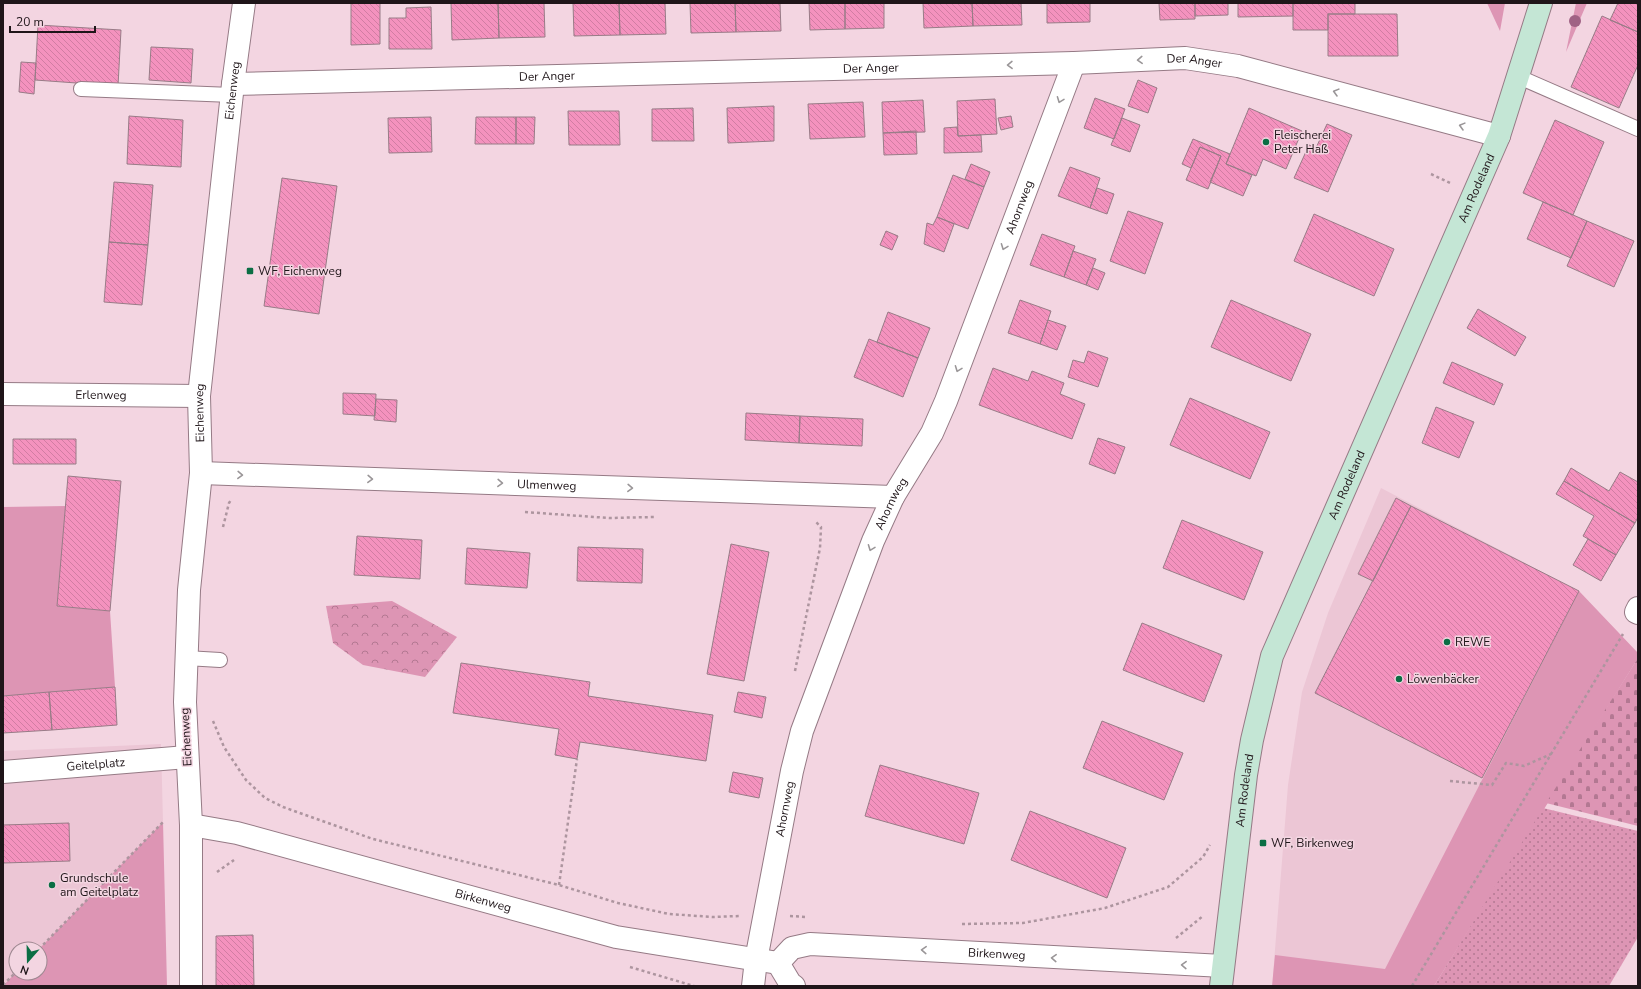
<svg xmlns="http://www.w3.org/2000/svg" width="1641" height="989" font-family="'Nunito Sans',sans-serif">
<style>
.built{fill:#ecc6d5}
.grass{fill:#dd95b4}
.forest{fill:url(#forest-crowns)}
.cemetery{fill:url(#cemetery-stones)}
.park{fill:url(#park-dots)}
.building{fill:url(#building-back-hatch);stroke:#987c87}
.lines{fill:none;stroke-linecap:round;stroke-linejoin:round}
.lane-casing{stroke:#957a85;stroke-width:16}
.street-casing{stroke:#957a85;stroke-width:24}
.secondary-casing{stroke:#957a85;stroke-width:24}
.path{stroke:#ad959f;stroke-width:2.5;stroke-dasharray:3 3;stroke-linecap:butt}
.lane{stroke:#fff;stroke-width:14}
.street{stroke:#fff;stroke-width:22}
.secondary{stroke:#c4e6d5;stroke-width:22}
.tree{fill:#a06284}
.oneway{stroke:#9a9698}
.poi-dot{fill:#0b6e44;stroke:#f3d5e1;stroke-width:1.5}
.labels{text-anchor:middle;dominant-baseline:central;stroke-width:3;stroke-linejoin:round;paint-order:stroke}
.street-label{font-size:12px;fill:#1f1519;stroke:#f3d5e1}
.poi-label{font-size:12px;fill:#1f1519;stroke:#f3d5e1;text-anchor:start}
</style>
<defs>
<pattern id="forest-crowns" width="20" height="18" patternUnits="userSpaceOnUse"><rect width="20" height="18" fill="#dd95b4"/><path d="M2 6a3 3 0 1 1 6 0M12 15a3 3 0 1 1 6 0" fill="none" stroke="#b37892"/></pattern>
<pattern id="cemetery-stones" width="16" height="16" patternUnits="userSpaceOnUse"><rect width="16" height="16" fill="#dd95b4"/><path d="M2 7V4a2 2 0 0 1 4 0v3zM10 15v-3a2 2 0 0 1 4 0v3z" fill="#b37892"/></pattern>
<pattern id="park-dots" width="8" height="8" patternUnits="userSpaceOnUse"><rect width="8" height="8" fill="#dd95b4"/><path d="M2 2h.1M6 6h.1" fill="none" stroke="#b37892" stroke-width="1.8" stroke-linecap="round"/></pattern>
<pattern id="building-back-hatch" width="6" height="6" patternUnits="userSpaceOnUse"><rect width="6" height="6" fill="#f492be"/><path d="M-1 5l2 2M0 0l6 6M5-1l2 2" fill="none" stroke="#d17da3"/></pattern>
</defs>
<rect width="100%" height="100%" fill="#f3d5e1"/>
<path class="built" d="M 1381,488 L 1579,591 L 1393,986 L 1273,975 L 1288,785 L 1302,692 L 1328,613 Z
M 161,744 L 163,822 L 39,949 L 16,949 L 16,972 L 3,985 L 3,751 Z"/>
<path class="grass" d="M 1487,3 L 1505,3 L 1500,31 Z
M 1576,3 L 1587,3 L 1566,52 Z
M 66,506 L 57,606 L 110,611 L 115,687 L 3,696 L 3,507 Z
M 1579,591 L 1638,653 L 1638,658 L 1434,986 L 1272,986 L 1275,955 L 1385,969 Z
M 163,822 L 167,986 L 3,986 L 16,972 L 40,973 L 40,949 L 39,949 Z"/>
<path class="forest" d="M 392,601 L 457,637 L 425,677 L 363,665 L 333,643 L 326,606 Z"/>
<path class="cemetery" d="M 1638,658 L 1638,826 L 1546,803 Z"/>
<path class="park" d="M 1543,808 L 1638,831 L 1638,937 L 1609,986 L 1434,986 Z"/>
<path class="building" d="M 351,3 L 380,3 L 380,44 L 351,45 Z
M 451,3 L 498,3 L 499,38 L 452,40 Z
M 498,3 L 544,3 L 545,37 L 499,38 Z
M 573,3 L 619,3 L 620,35 L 574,36 Z
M 619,3 L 665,3 L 666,34 L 620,35 Z
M 690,3 L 735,3 L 736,32 L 691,33 Z
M 735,3 L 780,3 L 781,31 L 736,32 Z
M 809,3 L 845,3 L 845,29 L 810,30 Z
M 845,3 L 884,3 L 884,28 L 845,29 Z
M 923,3 L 972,3 L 973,26 L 924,28 Z
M 972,3 L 1021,3 L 1022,25 L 973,26 Z
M 1047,3 L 1090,3 L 1090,22 L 1047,23 Z
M 1159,3 L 1195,3 L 1195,19 L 1160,20 Z
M 1195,3 L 1228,3 L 1228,15 L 1195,16 Z
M 1238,3 L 1293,3 L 1293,16 L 1238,17 Z
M 1293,3 L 1355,3 L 1355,14 L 1328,14 L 1328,30 L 1293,30 Z
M 1618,3 L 1638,3 L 1638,32 L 1610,20 Z
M 431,7 L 432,49 L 389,49 L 389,18 L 406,18 L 406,8 Z
M 1328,14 L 1397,14 L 1398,56 L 1328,56 Z
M 1602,16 L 1638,32 L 1638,65 L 1619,108 L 1571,87 Z
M 38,25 L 121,30 L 118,86 L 35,80 Z
M 151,47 L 193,49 L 191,83 L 149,80 Z
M 21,62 L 36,63 L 34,94 L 19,92 Z
M 1138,80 L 1157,88 L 1148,113 L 1128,106 Z
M 1095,98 L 1125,109 L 1114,139 L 1084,128 Z
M 995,99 L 997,134 L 958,136 L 957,101 Z
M 923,100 L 925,132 L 883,133 L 882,102 Z
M 863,102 L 865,137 L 810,139 L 808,104 Z
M 774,106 L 774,141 L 728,143 L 727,108 Z
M 693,108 L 694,141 L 652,141 L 652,109 Z
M 1249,108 L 1302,131 L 1286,169 L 1263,159 L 1256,176 L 1226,164 Z
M 568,111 L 619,111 L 620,145 L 569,145 Z
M 129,116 L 183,120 L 181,167 L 127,164 Z
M 1011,116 L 1013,127 L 1001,130 L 998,118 Z
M 431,117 L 432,152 L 389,153 L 388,118 Z
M 476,117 L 516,117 L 516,144 L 475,144 Z
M 516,117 L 535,117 L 534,144 L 516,144 Z
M 1122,118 L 1140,125 L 1130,152 L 1111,145 Z
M 1555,120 L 1604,142 L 1573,215 L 1523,193 Z
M 1327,124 L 1352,135 L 1328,192 L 1294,178 L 1309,145 L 1316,148 Z
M 957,127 L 958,136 L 981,135 L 982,152 L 944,153 L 944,128 Z
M 916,131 L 917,154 L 884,155 L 883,133 Z
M 1193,139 L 1230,154 L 1226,164 L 1252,175 L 1243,196 L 1210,182 L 1221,156 L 1200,147 L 1191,168 L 1182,164 Z
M 1200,147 L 1221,156 L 1208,189 L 1186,180 Z
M 971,164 L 990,172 L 984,187 L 965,179 Z
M 1070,167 L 1100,178 L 1090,208 L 1058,196 Z
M 953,175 L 984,187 L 968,229 L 937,217 Z
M 282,178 L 337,186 L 319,314 L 264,306 Z
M 114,182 L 153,185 L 148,245 L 109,242 Z
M 1097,188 L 1114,194 L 1107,214 L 1090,208 Z
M 1543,202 L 1587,221 L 1571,258 L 1527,239 Z
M 1128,211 L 1163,223 L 1145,274 L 1110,261 Z
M 1314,214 L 1394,249 L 1374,296 L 1294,261 Z
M 937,217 L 954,224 L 944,252 L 924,244 L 927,223 L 933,225 Z
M 1587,221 L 1634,241 L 1614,287 L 1567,266 Z
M 886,231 L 898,236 L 892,250 L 880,245 Z
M 1042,234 L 1075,246 L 1064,277 L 1030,265 Z
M 109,242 L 148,245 L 142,305 L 104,302 Z
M 1073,251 L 1096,259 L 1086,285 L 1064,277 Z
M 1093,268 L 1105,273 L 1098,290 L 1086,285 Z
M 1020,300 L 1051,311 L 1040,344 L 1008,333 Z
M 1231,300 L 1311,334 L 1291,381 L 1211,347 Z
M 1478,309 L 1526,337 L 1515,356 L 1467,328 Z
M 888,312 L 930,328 L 918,358 L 877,342 Z
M 1048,320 L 1066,326 L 1057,350 L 1040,344 Z
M 869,339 L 918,358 L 903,397 L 854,377 Z
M 1088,351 L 1108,358 L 1098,387 L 1068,377 L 1073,360 L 1084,363 Z
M 1452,362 L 1503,384 L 1494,405 L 1443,383 Z
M 993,368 L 1028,381 L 1032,371 L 1064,383 L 1060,394 L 1085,404 L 1072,439 L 979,405 Z
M 343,393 L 376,394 L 375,416 L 343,414 Z
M 1190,398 L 1270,432 L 1250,479 L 1170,445 Z
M 376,399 L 397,400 L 396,422 L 374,420 Z
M 1436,407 L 1474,422 L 1459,458 L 1422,443 Z
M 746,413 L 800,416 L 799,443 L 745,440 Z
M 800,416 L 863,419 L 862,446 L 799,443 Z
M 1098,438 L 1125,447 L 1115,474 L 1089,464 Z
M 13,439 L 76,439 L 76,464 L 13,464 Z
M 1571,468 L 1609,491 L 1620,472 L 1638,482 L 1638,517 L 1635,523 L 1564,481 Z
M 68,476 L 121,481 L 110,611 L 57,606 Z
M 1564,481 L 1635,523 L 1616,555 L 1583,536 L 1594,516 L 1556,494 Z
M 1396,498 L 1411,506 L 1373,581 L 1358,574 Z
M 1411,506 L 1579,591 L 1482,778 L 1315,693 Z
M 1182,520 L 1263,552 L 1244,600 L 1163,568 Z
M 357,536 L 422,540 L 420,579 L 354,575 Z
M 1588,539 L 1616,555 L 1601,581 L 1573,565 Z
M 731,544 L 769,552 L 744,681 L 707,674 Z
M 578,547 L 643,549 L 642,583 L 577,581 Z
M 467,548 L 530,553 L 527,588 L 465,584 Z
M 1142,623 L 1222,655 L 1204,702 L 1123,670 Z
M 461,663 L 590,682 L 588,696 L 713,715 L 706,761 L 580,742 L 577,759 L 555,755 L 559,729 L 453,713 Z
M 115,687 L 117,725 L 52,730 L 49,692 Z
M 49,692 L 52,730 L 3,733 L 3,696 Z
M 738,692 L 766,697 L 762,718 L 734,712 Z
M 1102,721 L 1183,753 L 1164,800 L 1083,768 Z
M 880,765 L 979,793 L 964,844 L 865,816 Z
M 733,772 L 763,778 L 759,798 L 729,792 Z
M 1030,811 L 1126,848 L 1107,898 L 1011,860 Z
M 69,823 L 70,861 L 3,863 L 3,825 Z
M 253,935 L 254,986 L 216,986 L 216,936 Z"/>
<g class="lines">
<g class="lane-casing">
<path id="lane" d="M 1519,77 L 1638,129
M 81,89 L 232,95
M 186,658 L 220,660"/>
</g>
<g class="street-casing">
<g id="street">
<path id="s1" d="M 233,84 L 1074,63 L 1185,58 L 1238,66 L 1499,136"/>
<path id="s2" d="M 3,394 L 199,396"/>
<path id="s3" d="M 201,473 L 893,497"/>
<path d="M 1638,608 L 1636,612 L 1638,613"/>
<path id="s4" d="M 3,772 L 187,757"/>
<path id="s5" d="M 191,825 L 237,833 L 616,937 L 778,963"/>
<path id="s6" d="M 778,963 L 792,948 L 810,944 L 1223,966"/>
<path d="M 778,963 L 790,983 L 794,986"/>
<path id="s7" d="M 191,986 L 191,825 L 185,702 L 189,590 L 201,473 L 199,396 L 233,84 L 244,3"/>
<path id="s8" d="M 753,986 L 756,960 L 792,771 L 802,731 L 873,541 L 893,497 L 932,433 L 946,401 L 1074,63"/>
</g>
</g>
<g class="secondary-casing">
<g id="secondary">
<path id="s9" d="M 1221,986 L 1246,775 L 1252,740 L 1272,656 L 1499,136 L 1541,3"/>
</g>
</g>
<path class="path" d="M 1431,174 L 1450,183
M 525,512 L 609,518 L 656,517
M 223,527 L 229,503 L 231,500
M 795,671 L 820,548 L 821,527 L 815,521
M 213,721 L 224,747 L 246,780 L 265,798 L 283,807 L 373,839 L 559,885 L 618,903 L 669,914 L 713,917 L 739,916
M 1450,781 L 1492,785 L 1506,763 L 1524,766 L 1551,754
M 217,872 L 234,860
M 559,885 L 577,759
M 790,916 L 807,917
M 962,924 L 1023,923 L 1105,908 L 1168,887 L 1203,857 L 1210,845
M 1176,938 L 1203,916
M 39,949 L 164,821
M 630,967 L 694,986
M 3,985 L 16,972
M 1412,986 L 1623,634"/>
<use href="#lane" class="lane"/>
<use href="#street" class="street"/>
<use href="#secondary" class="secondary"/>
</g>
<circle class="tree" cx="1575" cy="21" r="6"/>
<defs><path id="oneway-chevron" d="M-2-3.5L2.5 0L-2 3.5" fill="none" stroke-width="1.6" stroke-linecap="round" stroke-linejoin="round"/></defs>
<g class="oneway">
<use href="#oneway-chevron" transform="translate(1140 60) rotate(177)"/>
<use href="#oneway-chevron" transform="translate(1010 65) rotate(179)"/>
<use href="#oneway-chevron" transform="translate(1336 92) rotate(-165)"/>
<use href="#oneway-chevron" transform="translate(1060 100) rotate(111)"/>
<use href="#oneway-chevron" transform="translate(1462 126) rotate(-165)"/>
<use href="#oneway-chevron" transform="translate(1004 247) rotate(111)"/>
<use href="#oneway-chevron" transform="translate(958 369) rotate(111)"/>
<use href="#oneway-chevron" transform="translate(240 475) rotate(2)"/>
<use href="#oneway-chevron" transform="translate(370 479) rotate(2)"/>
<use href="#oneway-chevron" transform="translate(500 483) rotate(2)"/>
<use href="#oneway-chevron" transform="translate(630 488) rotate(2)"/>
<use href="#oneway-chevron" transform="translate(871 548) rotate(111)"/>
<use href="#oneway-chevron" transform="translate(924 950) rotate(-177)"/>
<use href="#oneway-chevron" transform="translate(1054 958) rotate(-177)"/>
<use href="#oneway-chevron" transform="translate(1184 965) rotate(-178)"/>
</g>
<g class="poi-dot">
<circle cx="1266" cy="142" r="4"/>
<rect x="246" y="267" width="8" height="8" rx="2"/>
<circle cx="1447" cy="642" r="4"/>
<circle cx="1399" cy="679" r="4"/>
<rect x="1259" y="839" width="8" height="8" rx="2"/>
<circle cx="52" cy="885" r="4"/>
</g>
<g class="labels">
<g class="street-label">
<text stroke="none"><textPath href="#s1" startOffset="962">Der Anger</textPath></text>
<text stroke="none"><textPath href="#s1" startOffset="638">Der Anger</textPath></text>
<text stroke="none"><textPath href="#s1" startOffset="314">Der Anger</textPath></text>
<text stroke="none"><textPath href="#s7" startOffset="898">Eichenweg</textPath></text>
<text stroke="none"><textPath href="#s9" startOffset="845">Am Rodeland</textPath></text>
<text stroke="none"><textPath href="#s8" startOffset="828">Ahornweg</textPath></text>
<text stroke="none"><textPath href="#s2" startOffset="98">Erlenweg</textPath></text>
<text stroke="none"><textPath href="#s7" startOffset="574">Eichenweg</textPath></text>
<text stroke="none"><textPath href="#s3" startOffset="346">Ulmenweg</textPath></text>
<text stroke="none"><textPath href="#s9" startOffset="521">Am Rodeland</textPath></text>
<text stroke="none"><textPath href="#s8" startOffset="504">Ahornweg</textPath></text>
<text transform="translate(186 737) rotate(-93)">Eichenweg</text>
<text stroke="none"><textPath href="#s4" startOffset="93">Geitelplatz</textPath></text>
<text stroke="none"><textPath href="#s9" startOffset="197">Am Rodeland</textPath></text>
<text stroke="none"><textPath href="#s8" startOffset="180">Ahornweg</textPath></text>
<text stroke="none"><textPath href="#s5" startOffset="302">Birkenweg</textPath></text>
<text stroke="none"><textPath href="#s6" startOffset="226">Birkenweg</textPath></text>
</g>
<g class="poi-label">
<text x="1274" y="135">Fleischerei<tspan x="1274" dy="14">Peter Haß</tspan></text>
<text x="258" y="271">WF, Eichenweg</text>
<text x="1455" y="642">REWE</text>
<text x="1407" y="679">Löwenbäcker</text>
<text x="1271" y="843">WF, Birkenweg</text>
<text x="60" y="878">Grundschule<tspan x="60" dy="14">am Geitelplatz</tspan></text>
</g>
</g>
<rect width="1641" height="989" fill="none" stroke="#1f1519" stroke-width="8"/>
<g transform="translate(28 961) rotate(200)"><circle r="19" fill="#f3d5e1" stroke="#9e8891"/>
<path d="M0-3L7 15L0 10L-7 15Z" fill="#0b6e44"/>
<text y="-6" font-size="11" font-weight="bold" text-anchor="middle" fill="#1f1519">N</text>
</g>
<path d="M10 26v6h85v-6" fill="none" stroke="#1f1519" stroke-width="2"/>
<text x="16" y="26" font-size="12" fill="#1f1519" stroke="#f3d5e1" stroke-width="3" paint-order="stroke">20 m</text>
</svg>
